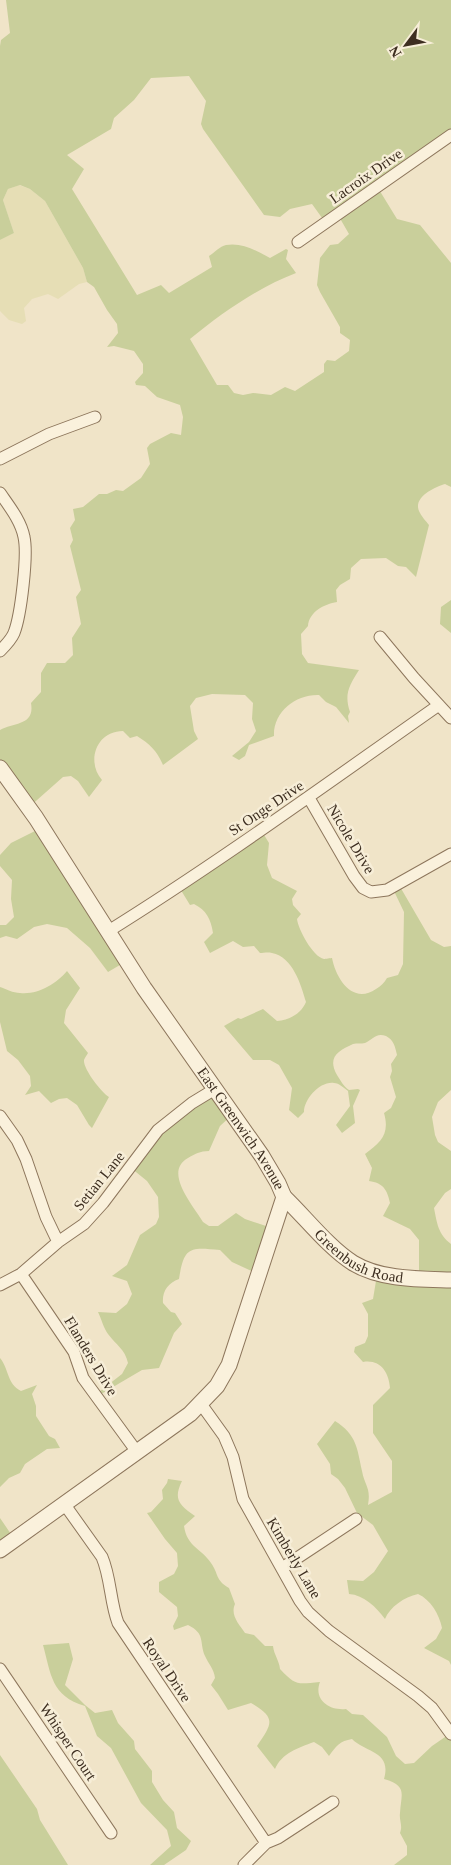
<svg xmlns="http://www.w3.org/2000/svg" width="451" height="1865" font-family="'Times New Roman',serif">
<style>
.farmland{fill:#e6deb5}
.green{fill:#c9cf9b;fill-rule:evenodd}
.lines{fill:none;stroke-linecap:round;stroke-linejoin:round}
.minor-casing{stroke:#8d765c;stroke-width:13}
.tertiary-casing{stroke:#8d765c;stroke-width:17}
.minor{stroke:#faf1dc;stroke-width:11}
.tertiary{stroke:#faf1dc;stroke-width:15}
.labels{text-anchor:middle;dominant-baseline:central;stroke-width:5;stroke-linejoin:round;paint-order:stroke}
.street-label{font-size:15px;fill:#3d2e20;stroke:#f7eed8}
</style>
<rect width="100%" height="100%" fill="#f0e4c8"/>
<path class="farmland" d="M 19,185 L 30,189 L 45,201 L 83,268 L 87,282 L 79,284 L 58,299 L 48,294 L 32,299 L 24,308 L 26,321 L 22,324 L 9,320 L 0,311 L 0,240 L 14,233 L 3,200 L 8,189 Z"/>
<path class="green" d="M 6,0 L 451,0 L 451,136 L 378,188 L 397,219 L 420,225 L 451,263 L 451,487 L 445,484 C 435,487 413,497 419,511 C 421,516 426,521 429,525 L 416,577 L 406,567 L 398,566 L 386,558 L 361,559 L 351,568 L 350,579 L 340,585 L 336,590 L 337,602 C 324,604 309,612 308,626 L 301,634 L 302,654 L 308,663 L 359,670 C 349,686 344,694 350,712 L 348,716 L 349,723 L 336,707 L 326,702 L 319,695 C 296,694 273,712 274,736 L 249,745 L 245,756 L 239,760 L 232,756 L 249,742 L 256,731 L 252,719 L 253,703 L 245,695 L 212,694 L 196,698 L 190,706 L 194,731 L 198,739 L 163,765 C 157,751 150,744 137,736 L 130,738 L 123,731 C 96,731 86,762 102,780 L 89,797 L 78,781 L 71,776 L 63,777 L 28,808 L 0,769 L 0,730 C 14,722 35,726 31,703 L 41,692 L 41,673 L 47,663 L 65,663 L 73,655 L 72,638 L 81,624 L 76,597 L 81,590 L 70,546 L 73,540 L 70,528 L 75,520 L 73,509 L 83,507 L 99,494 L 107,494 L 116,490 L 123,491 L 141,478 L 150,464 L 147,448 L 150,444 L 171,433 L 181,435 L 183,417 L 180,405 L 157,397 L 145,386 L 136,385 L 135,382 L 143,373 L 143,364 L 134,351 L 114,346 L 107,347 L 118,333 L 117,324 L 107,310 L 94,287 L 87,282 L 83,268 L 45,201 L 30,189 L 20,185 L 8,189 L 3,200 L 14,233 L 0,240 L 0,46 L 1,40 L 10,33 ZM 189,76 L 206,101 L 201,124 L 203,129 L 264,215 L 280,217 L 290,209 L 312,204 L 325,222 L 338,215 L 349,234 L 338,244 L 330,245 L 320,258 L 317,285 L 320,292 L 340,327 L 340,333 L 350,340 L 349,351 L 335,361 L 327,360 L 324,364 L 324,372 L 295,391 L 285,387 L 271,395 L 253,393 L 243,395 L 234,393 L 228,385 L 217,385 L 190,339 C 222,313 257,288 296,273 L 286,259 L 288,250 L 286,249 L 270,258 C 257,251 242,242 226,245 C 220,246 214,253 209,256 L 212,267 L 169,293 L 161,285 L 137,295 L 72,189 L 84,169 L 67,155 L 111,129 L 114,118 L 134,100 L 151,78 Z
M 451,600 L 451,633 L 440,624 L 441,607 Z
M 41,828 L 125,962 L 108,972 L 90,948 L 67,928 L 47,924 L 34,927 L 17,939 L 6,936 L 0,938 L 0,925 L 6,925 L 14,917 L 11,899 L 12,880 L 0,866 L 0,855 L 11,843 Z
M 261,830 L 269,843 L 267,865 L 272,878 L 297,891 L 292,899 L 293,905 L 301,914 L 297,919 C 298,929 313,957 324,959 C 325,959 331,958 332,958 C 336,979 353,1005 376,989 C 381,986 384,983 387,978 L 398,975 L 403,964 L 404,912 L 393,889 L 399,885 L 431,940 L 444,947 L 451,946 L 451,1090 L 438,1102 L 432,1117 L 435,1135 L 438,1142 L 451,1151 L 451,1189 L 445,1193 L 434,1208 C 437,1223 438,1234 451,1244 L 451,1665 L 449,1661 L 424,1648 L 436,1639 L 442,1628 C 439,1614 431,1600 418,1594 C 404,1597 390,1607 385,1619 C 376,1607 364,1595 349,1594 L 347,1580 L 363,1581 L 374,1572 L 388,1551 L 373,1525 L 357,1513 L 345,1488 L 338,1479 L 331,1474 L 330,1464 L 317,1444 L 335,1421 C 357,1435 357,1448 362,1471 C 365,1487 371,1487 368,1505 L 392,1492 L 392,1461 L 373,1433 L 373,1405 L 390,1388 C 389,1372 380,1359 363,1362 L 354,1352 L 355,1347 L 365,1343 L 368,1336 L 368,1314 L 362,1303 L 373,1299 L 377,1275 L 419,1276 L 419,1240 L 410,1229 L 383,1216 L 390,1203 C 387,1189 383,1183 369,1181 L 372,1168 L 365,1154 C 381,1142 390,1134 384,1113 L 391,1108 L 396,1097 L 390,1077 L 392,1071 L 391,1064 L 397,1055 C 395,1047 394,1040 386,1036 C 376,1032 372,1040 365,1043 C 361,1044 357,1043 353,1044 C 338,1051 327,1057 337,1075 C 341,1081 343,1086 349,1090 L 358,1089 L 360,1090 L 353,1106 L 355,1123 L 342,1133 L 336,1125 L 350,1106 L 348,1091 C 344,1088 339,1083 334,1083 C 320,1081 304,1099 304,1112 L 298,1118 L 289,1110 L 292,1088 L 279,1065 L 270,1060 L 253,1060 L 224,1026 L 238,1018 L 241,1019 L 263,1009 L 277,1021 C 289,1020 301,1014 306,1002 C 301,985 293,957 272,953 C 268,952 263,953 260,953 L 254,946 L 243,947 L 233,941 L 210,953 L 204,942 L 213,933 C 211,919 206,910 194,904 L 190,905 L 179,887 Z
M 67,971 L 80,988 L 66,1010 L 64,1023 L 88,1053 C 87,1055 85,1057 84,1060 C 83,1069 102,1093 109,1097 L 92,1128 L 89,1125 L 77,1105 L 67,1098 L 59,1099 L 51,1103 L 39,1091 L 25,1095 L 31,1086 L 30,1076 L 18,1060 L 7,1051 L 0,1022 L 0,987 C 6,989 13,993 20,993 C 38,995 56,984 67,971 Z
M 212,1090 L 232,1115 L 220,1126 L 209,1151 C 200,1151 195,1154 188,1158 C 163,1172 193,1205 203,1222 L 209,1226 L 218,1226 L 236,1213 L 245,1219 L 272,1228 L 258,1274 L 232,1262 L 220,1250 C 190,1247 184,1246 179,1279 C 168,1283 162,1291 163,1303 L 171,1312 L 175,1313 L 182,1324 L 174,1333 L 159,1368 L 142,1370 L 96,1397 L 95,1395 L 122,1374 L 128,1363 C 125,1349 116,1345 108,1334 C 104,1329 101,1318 98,1312 L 116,1313 L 127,1304 L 132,1294 L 127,1281 L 112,1276 L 127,1265 L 140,1235 L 156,1224 L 159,1217 L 158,1197 L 147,1181 L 131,1168 L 157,1132 Z
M 0,1358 C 9,1369 7,1384 21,1391 L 37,1385 L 32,1394 L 36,1406 L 36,1416 L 49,1436 L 55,1439 L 60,1448 L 47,1449 L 25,1464 L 20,1473 L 9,1478 L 0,1487 Z
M 168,1479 L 182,1481 C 173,1499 179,1505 195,1516 L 184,1526 C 187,1547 201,1548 211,1563 C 219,1574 215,1580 229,1588 L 235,1604 C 230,1615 239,1624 245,1633 L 254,1635 L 265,1646 L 273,1646 C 274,1655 279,1660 280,1669 C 296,1686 297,1684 320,1682 C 313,1700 330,1711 346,1709 L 352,1714 L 363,1715 L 387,1737 L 396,1756 L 405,1764 L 414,1763 L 432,1746 L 448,1735 L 451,1737 L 451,1865 L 394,1865 L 407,1855 L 407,1846 L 400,1833 C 403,1825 399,1821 400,1813 C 401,1794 408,1786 384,1779 C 392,1751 366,1753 352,1739 C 340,1741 336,1746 329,1756 L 322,1747 L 314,1742 C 298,1748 282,1753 275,1769 L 257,1746 C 272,1724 277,1718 251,1703 L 228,1710 L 218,1694 L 211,1685 L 215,1678 C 214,1669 208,1663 205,1656 C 199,1642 206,1634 188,1625 L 174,1630 L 173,1626 L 178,1616 L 177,1607 L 159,1592 L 159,1582 L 174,1574 L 178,1566 L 177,1553 L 165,1539 L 147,1513 L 151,1512 L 163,1499 L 162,1490 L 167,1483 Z
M 0,1518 L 15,1540 L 0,1550 Z
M 69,1643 L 73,1659 L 65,1685 L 85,1705 L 95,1713 L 112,1710 L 118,1723 L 134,1741 L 135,1749 L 152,1771 L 152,1782 L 163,1800 L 174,1812 L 177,1828 L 191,1841 L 186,1850 L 164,1865 L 150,1865 L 171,1846 L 167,1830 L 141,1803 L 111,1748 L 97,1736 L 85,1706 C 51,1696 51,1674 43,1645 Z
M 0,1755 L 37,1809 L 40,1820 L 68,1865 L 0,1865 Z"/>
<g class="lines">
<g class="minor-casing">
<path id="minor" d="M 298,242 L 451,135
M 0,459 L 49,434 L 95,417
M 0,493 C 9,506 21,521 24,537 C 28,555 21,615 14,633 C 11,640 5,646 0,651
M 380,637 L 414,678 L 451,718
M 309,798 L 354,876 L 363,888 L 371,892 L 387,890 L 451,854
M 107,932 C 221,861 329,782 439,705
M 0,1116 L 17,1140 L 26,1159 L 46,1217 L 58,1242
M 21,1274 L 74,1352 L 83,1378 L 137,1452
M 0,1285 L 21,1274 L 58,1242 L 84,1224 L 103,1203 L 158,1130 L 192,1103 L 215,1089
M 201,1404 L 224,1436 L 233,1457 L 243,1499 L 300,1601 L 308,1612 L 329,1631 L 418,1696 L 432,1708 L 451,1734
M 65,1505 L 102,1557 C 111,1578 110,1602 118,1623 L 266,1843
M 282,1568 L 356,1519
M 0,1669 L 111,1833
M 244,1865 L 266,1843 L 278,1838 L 333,1802"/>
</g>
<g class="tertiary-casing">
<g id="tertiary">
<path id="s1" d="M 0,768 L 36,818 L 144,988 L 262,1156 L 278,1183 L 284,1197 L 229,1365 L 217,1386 L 190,1414 L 0,1550"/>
<path id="s2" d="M 284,1197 C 305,1217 329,1248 353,1263 C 381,1280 420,1279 451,1280"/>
</g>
</g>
<use href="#minor" class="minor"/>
<use href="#tertiary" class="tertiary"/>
</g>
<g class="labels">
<g class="street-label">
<text transform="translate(366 176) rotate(-35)">Lacroix Drive</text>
<text transform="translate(266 808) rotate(-34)">St Onge Drive</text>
<text transform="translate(351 839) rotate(59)">Nicole Drive</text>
<text stroke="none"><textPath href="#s1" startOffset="434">East Greenwich Avenue</textPath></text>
<text transform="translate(99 1181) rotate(-51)">Setian Lane</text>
<text stroke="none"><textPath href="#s2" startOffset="98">Greenbush Road</textPath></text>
<text transform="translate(91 1356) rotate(59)">Flanders Drive</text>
<text transform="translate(294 1558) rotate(59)">Kimberly Lane</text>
<text transform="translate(167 1670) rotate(56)">Royal Drive</text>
<text transform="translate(68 1742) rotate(56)">Whisper Court</text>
</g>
</g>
<g transform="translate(406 45) rotate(238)" stroke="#f7eed8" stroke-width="4" paint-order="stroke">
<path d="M0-4L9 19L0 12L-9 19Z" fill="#3d2e20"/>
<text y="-8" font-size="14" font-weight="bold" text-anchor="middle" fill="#3d2e20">N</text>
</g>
</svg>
